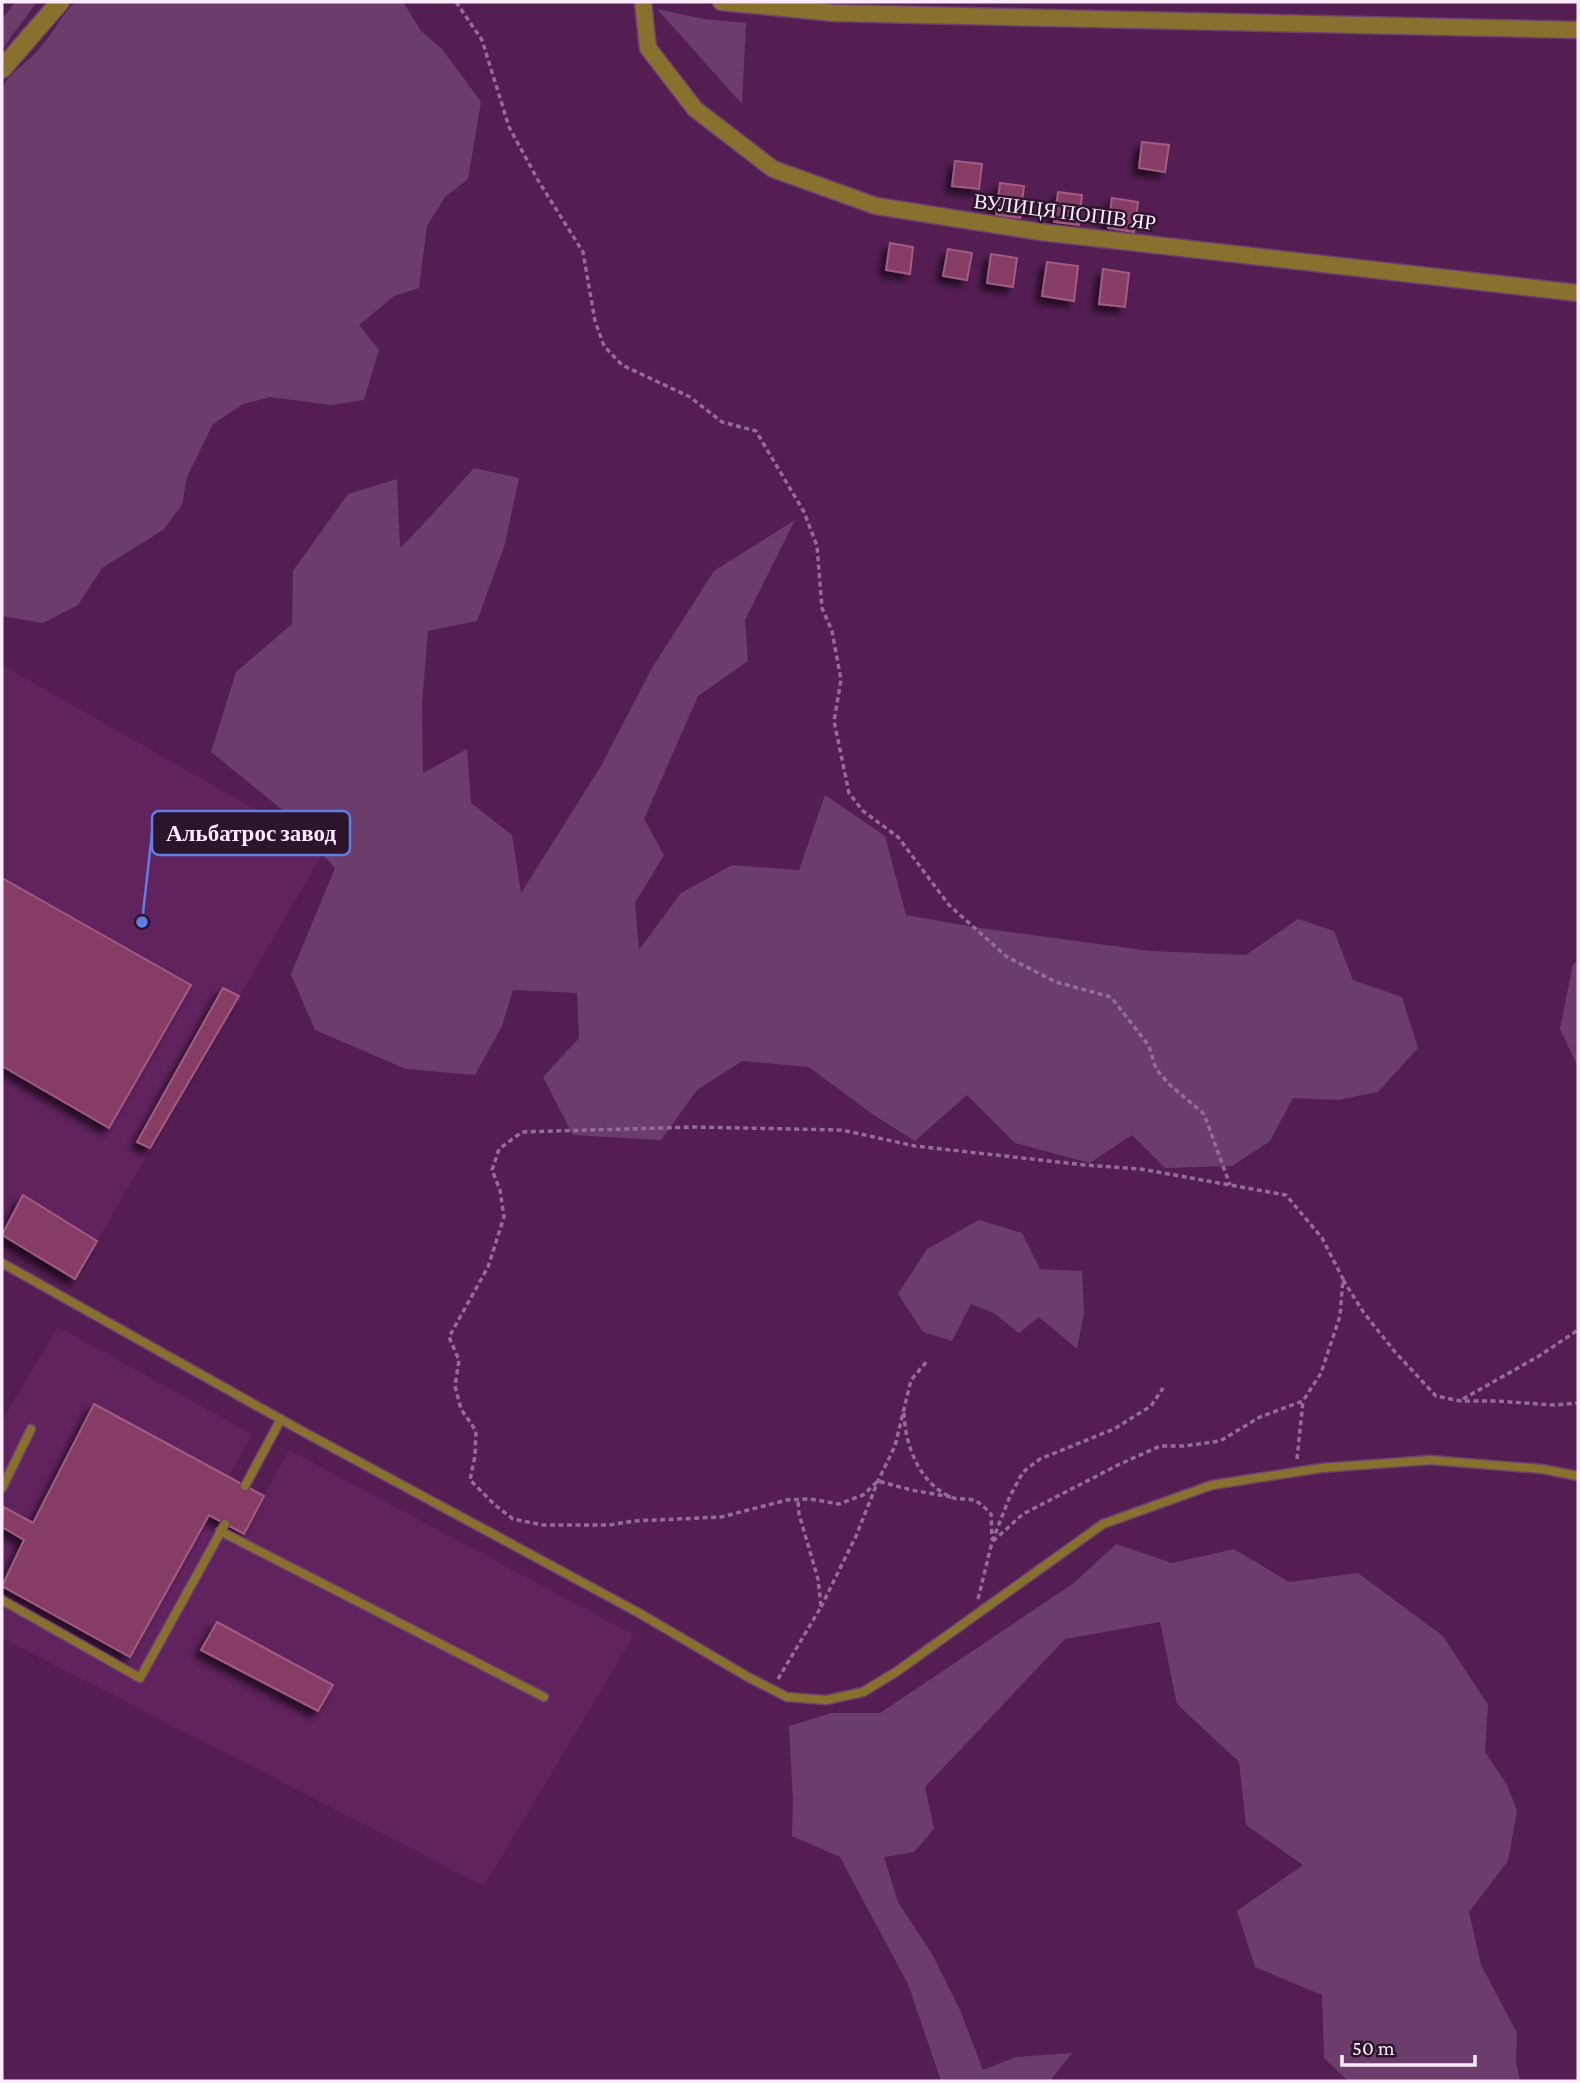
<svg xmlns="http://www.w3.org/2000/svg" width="1580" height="2083" font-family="'Crimson Pro',serif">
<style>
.built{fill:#60235e}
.green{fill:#6c3d6a}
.building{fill:#853e65;stroke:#a45a81;stroke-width:2;filter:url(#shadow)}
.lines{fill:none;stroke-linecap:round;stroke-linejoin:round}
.service-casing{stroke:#6f3f6e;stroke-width:11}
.minor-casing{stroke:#6f3f6e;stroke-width:19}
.tertiary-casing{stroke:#6f3f6e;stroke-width:21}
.path{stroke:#956c94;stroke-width:3.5;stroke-dasharray:5 3.5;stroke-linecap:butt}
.service{stroke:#88702f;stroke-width:8}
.minor{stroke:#88702f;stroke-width:16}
.tertiary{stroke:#88702f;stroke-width:18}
.labels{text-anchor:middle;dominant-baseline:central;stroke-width:5;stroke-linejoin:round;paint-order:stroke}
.street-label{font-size:21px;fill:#feeafd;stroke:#2c152b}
.leader{fill:none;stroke:#607de3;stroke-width:2.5}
.callout-dot{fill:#607de3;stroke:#2c152b;stroke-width:2.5}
.callout{fill:#2c152b;stroke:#607de3;stroke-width:2.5}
.callout-label{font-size:23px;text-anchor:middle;font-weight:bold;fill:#feeafd}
</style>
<defs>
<filter id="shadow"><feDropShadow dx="-6" dy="6" stdDeviation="3.5" flood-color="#0009"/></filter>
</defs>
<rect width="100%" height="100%" fill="#541e53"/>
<path class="built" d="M 2,665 L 325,849 L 75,1279 L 2,1235 Z
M 58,1327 L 252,1434 L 229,1477 L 245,1486 L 264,1496 L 289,1450 L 634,1635 L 484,1886 L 2,1638 L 2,1421 Z"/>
<path class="green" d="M 15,2 L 36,2 C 26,20 11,33 2,52 L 2,19 Z
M 75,2 L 403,2 L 421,31 L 442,49 L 481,102 L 468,179 L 445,197 L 427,226 L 419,288 L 394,296 L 359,325 L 379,350 L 364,400 L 331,405 L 270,397 L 243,404 L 213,424 L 187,477 L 182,505 L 163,530 L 102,568 L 78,605 L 43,623 L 2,616 L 2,89 C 10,71 28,63 40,48 C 53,33 61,16 75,2 Z
M 657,9 L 703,19 L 746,23 L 742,104 Z
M 474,468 L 519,478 L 505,544 L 477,621 L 428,631 L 422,704 L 423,773 L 467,749 L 471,803 L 512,835 L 521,893 L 601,766 L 652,668 L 714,571 L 795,520 L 745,620 L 748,661 L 698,696 L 644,819 L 664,855 L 635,903 L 639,950 L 681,893 L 732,865 L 799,870 L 825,795 L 885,836 L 906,915 L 980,928 L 1150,951 L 1246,955 L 1298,919 L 1334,931 L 1353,980 L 1402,997 L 1418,1048 L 1378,1092 L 1338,1100 L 1293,1098 L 1270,1141 L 1232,1166 L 1165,1168 L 1132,1135 L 1090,1163 L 1015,1143 L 967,1095 L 915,1141 L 872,1114 L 809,1067 L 742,1061 L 697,1090 L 661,1140 L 573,1135 L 543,1077 L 579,1038 L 577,993 L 513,990 L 502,1026 L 475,1075 L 406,1069 L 315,1030 L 291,974 L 335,868 L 285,812 L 211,752 L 236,672 L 292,624 L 293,571 L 348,494 L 397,479 L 400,548 L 429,518 Z
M 1578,962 L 1578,1067 L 1560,1029 L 1573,964 Z
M 979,1220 L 1022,1233 L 1040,1269 L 1082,1271 L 1084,1313 L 1077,1349 L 1039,1317 L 1019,1333 L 994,1313 L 971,1304 L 952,1341 L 923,1332 L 898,1294 L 927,1249 Z
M 1116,1544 L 1172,1563 L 1234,1549 L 1289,1582 L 1358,1573 L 1443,1636 L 1488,1705 L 1485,1752 L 1507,1785 L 1517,1811 L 1508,1861 L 1469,1912 L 1481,1965 L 1517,2033 L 1516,2062 L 1520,2081 L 1348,2081 L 1324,2058 L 1322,1995 L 1255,1967 L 1237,1911 L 1303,1865 L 1246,1825 L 1239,1762 L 1177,1704 L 1160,1622 L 1065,1639 L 925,1787 L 934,1829 L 914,1852 L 884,1857 L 898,1902 L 932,1954 L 960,2010 L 983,2070 L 1016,2057 L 1072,2053 L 1050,2081 L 941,2081 L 908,1984 L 840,1857 L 792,1836 L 793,1800 L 789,1726 L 832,1713 L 880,1713 L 1074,1583 Z"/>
<path class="building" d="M 1142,142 L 1169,145 L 1165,172 L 1139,168 Z
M 955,161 L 982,164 L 979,189 L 952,186 Z
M 1000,183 L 1024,186 L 1020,218 L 996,215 Z
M 1058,192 L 1082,195 L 1079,225 L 1054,222 Z
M 1112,198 L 1138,202 L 1134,232 L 1108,228 Z
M 890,243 L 913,247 L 910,274 L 886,270 Z
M 948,249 L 972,253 L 967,280 L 943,276 Z
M 991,254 L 1017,258 L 1013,287 L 987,283 Z
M 1047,262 L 1078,266 L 1074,301 L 1042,296 Z
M 1103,269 L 1129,273 L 1125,307 L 1099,304 Z
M 2,878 L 191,985 L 109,1128 L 2,1066 Z
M 223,988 L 239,996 L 150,1148 L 137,1142 Z
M 23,1195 L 97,1241 L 75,1279 L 2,1235 Z
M 94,1404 L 264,1496 L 244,1534 L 209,1515 L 130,1657 L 2,1586 L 24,1540 L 2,1527 L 4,1507 L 33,1523 Z
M 217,1622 L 333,1685 L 318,1711 L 201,1650 Z"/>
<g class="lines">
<g class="service-casing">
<path id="service" d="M 2,1263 L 300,1430 L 639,1613 L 748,1677 L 787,1697 L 826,1700 L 863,1692 L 896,1672 L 1103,1524 L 1212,1485 L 1321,1468 L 1430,1460 L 1542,1469 L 1578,1476
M 245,1486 L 281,1419
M 2,1488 L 31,1429
M 220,1531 L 544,1697
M 2,1600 L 140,1678 L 225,1524"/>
</g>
<g class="minor-casing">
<path id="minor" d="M 643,2 L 648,48 L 695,109 L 773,169 L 876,206 L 1041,232 L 1578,293
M 721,2 L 834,13 L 1578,30"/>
</g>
<g class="tertiary-casing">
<path id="tertiary" d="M 2,69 L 60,2"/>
</g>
<path class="path" d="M 456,2 L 482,40 L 509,127 L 539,182 L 583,252 L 595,321 L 604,346 L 622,365 L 690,397 L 722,422 L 756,431 L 804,512 L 817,546 L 822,608 L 832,631 L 841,680 L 834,721 L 849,793 L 863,811 L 898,837 L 949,905 L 1007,957 L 1056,982 L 1111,997 L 1149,1046 L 1156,1069 L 1170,1085 L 1204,1114 L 1230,1185
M 1343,1280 L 1364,1313 L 1395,1352 L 1436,1396 L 1461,1401 L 1496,1401 L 1554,1405 L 1578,1403
M 1463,1399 L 1539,1356 L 1578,1330
M 904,1413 C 905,1445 919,1483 951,1497 C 958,1500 966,1498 973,1500 C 980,1502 986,1509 991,1514 L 992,1539
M 1297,1459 L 1303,1401
M 951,1497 L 911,1490 L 878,1481 L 863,1495 L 839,1504 L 810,1499 L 787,1500 L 721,1517 L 634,1521 L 609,1525 L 543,1525 L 513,1519 L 495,1505 L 470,1480 L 475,1456 L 476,1431 L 461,1409 L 455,1386 L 459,1360 L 449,1337 L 488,1267 L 504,1217 L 500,1190 L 492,1170 L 499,1149 L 522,1132 L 694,1127 L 842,1130 L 915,1146 L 1085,1165 L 1141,1169 L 1286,1195 L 1322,1238 L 1343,1279 L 1340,1316 L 1321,1373 L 1303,1401 L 1260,1417 L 1220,1441 L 1184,1446 L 1160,1446 L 1120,1464 L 1023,1514 L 992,1542
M 978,1599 L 992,1542 L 1010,1496 L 1023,1472 L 1040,1459 L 1114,1429 L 1151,1406 L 1163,1388
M 821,1607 L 856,1536 L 878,1481 L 895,1446 L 911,1380 L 928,1360
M 778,1679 L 821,1607 L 818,1579 L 799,1514 L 798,1500"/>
<use href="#service" class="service"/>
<use href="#minor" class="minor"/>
<use href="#tertiary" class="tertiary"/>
</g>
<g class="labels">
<g class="street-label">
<text transform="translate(1065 212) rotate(7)">ВУЛИЦЯ ПОПІВ ЯР</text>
</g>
</g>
<path class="leader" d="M142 922L152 833"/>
<circle class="callout-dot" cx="142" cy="922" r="7"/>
<rect class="callout" x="152" y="811" width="198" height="44" rx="7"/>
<g class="callout-label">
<text x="251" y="841">Альбатрос завод</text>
</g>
<rect width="1580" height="2083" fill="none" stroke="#feeafd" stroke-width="7"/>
<path d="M1342 2055v10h133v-10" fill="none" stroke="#feeafd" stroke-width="3.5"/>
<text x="1352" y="2055" font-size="21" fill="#feeafd" stroke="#2c152b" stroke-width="5" paint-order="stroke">50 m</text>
</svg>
